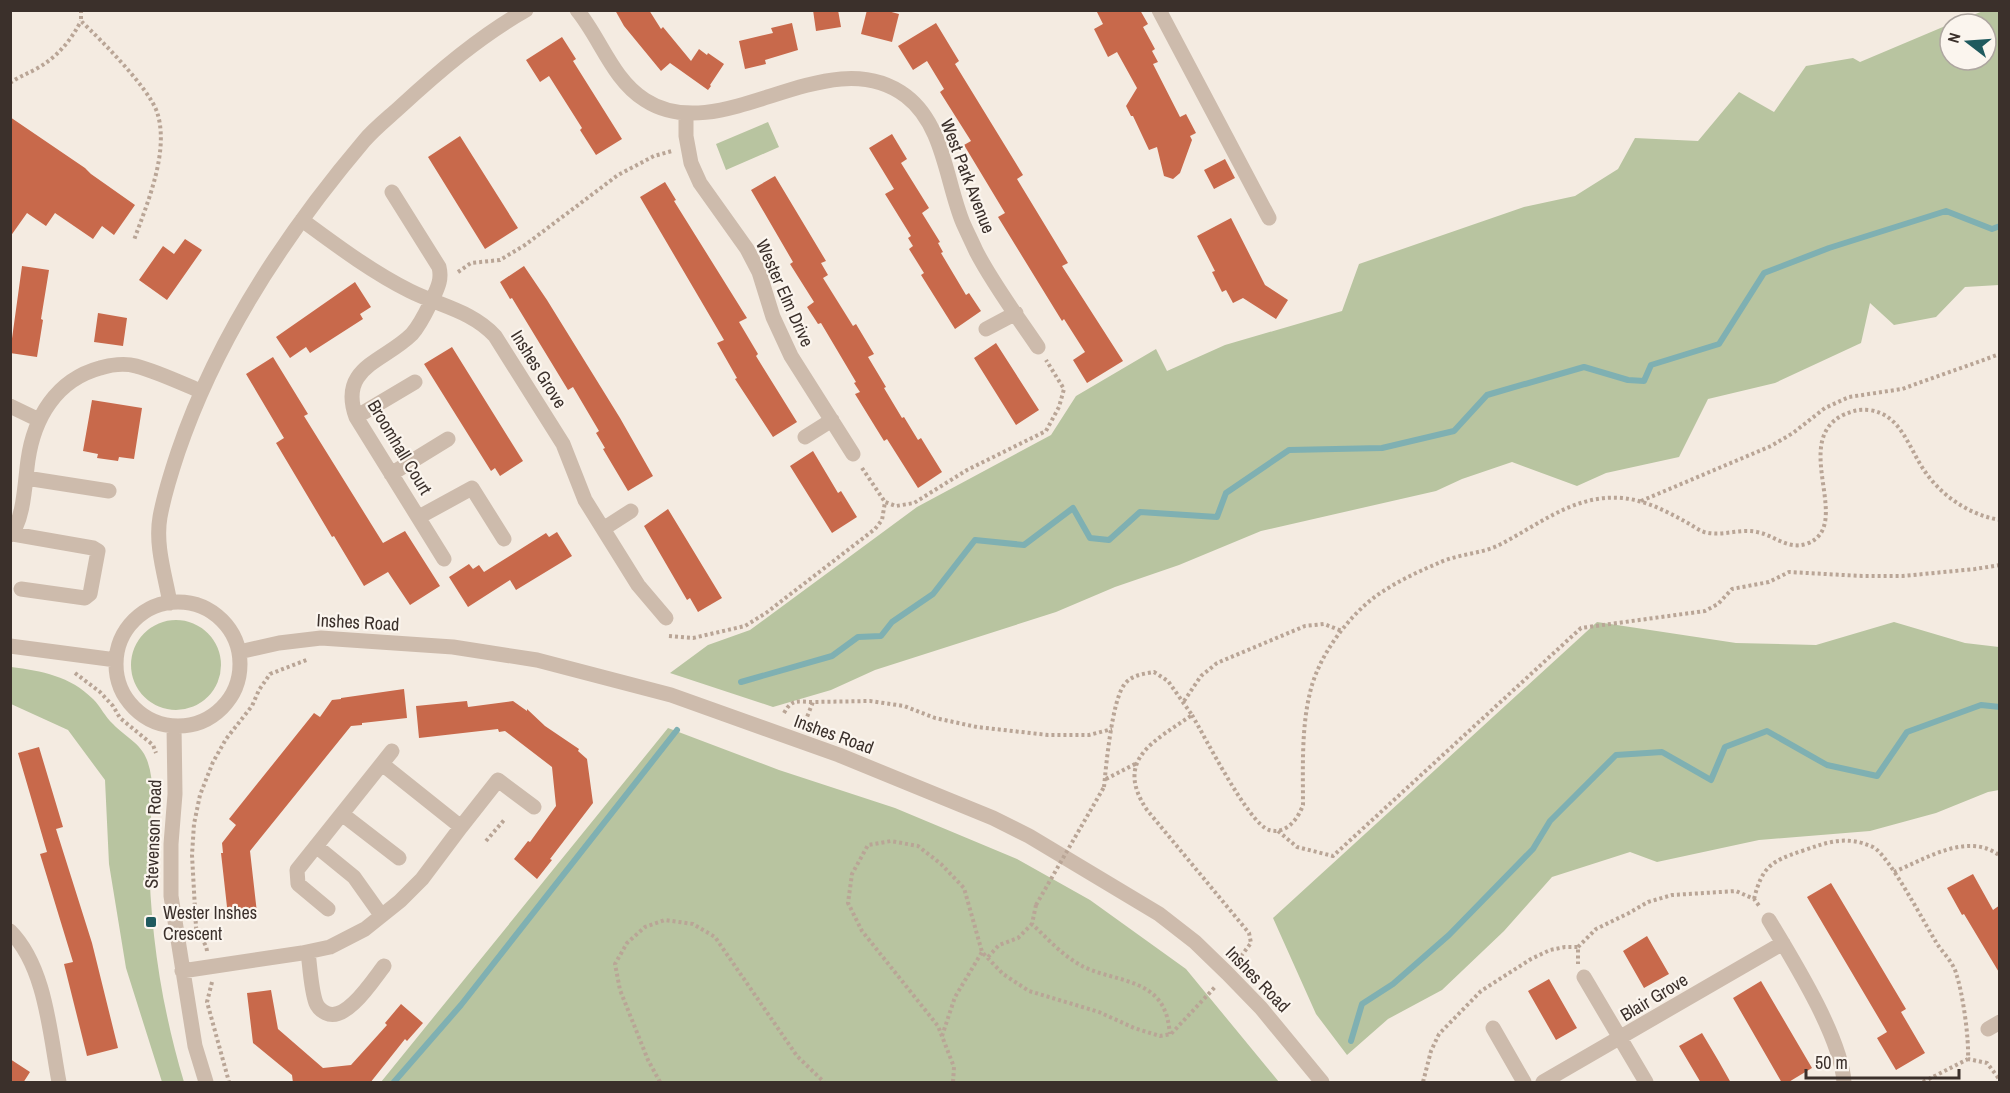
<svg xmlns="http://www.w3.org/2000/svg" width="2010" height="1093" font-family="'Archivo Narrow',sans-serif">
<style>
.green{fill:#b8c4a0}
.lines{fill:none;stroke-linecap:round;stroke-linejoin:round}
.stream{stroke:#7fb0b2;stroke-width:6}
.building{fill:#c8694b}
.path{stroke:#b9a596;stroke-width:4;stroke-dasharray:3 3;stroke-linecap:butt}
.minor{stroke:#cdbbac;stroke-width:15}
.path-bridge{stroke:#b9a596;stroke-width:4;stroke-dasharray:3 3;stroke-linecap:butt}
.poi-dot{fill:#1f5a5e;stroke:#fbf5ee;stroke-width:2}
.labels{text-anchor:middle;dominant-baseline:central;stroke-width:4.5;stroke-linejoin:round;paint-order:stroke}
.street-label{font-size:18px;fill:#3b302b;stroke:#fbf5ee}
.poi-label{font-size:18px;fill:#3b302b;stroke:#fbf5ee;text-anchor:start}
</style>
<rect width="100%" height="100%" fill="#f4ebe1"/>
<path class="green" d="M 1983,11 L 1999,11 L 1999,285 L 1965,287 L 1936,317 L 1894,325 L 1870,303 L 1861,343 L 1775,383 L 1708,399 L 1679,457 L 1606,473 L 1577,486 L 1512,462 L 1462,479 L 1436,491 L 1261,531 L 1179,565 L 1115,587 L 1056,612 L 875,670 L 831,690 L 773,707 L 670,673 L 708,645 L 750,630 L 917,507 L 1051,435 L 1076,396 L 1156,349 L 1167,371 L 1225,345 L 1342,311 L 1359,264 L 1524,207 L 1575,196 L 1618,169 L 1635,138 L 1698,141 L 1739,92 L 1774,112 L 1806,66 L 1853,58 L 1860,62 L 1950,24 L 1950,60 L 1986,60 L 1986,24 L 1951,24 Z
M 768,122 L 779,147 L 726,170 L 716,144 Z
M131 665a45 45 0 1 1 90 0a45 45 0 1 1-90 0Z
M 1597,622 L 1736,643 L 1816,645 L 1894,622 L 1965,643 L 1999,647 L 1999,790 L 1988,792 L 1936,813 L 1870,831 L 1759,840 L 1657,862 L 1630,852 L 1552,877 L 1504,931 L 1442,990 L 1388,1019 L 1347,1055 L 1316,1014 L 1273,918 Z
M 11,667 C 42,671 70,676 93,699 C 101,707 105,717 113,724 C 124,736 141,743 147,760 C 158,789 148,824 149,854 C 150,932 162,1009 184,1082 L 162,1082 L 126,968 L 109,864 L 105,780 L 68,730 L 11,704 Z
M 668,728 L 779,770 L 895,808 L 1017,859 L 1090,900 L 1186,969 L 1279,1082 L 381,1082 Z"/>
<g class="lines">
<path class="stream" d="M 741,682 L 832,656 L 858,637 L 881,636 L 892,622 L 933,594 L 975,540 L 1024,545 L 1073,508 L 1090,538 L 1109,540 L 1140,512 L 1217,517 L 1226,493 L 1289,450 L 1382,448 L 1454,431 L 1487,395 L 1584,367 L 1628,380 L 1644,381 L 1651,365 L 1719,344 L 1764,273 L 1829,248 L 1946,211 L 1992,229 L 2000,226
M 1351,1041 L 1362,1004 L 1393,984 L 1449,935 L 1533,849 L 1550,821 L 1616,755 L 1662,752 L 1711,780 L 1725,747 L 1767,731 L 1827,765 L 1877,776 L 1907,732 L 1981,705 L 2000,707
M 394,1082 L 461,1005 L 677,730"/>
</g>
<path class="building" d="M 615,10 L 649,10 L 661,29 L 663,27 L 691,61 L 699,49 L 707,55 L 708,53 L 724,64 L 710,85 L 711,86 L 708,90 L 670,63 L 661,71 L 624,26 Z
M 813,10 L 838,10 L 841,27 L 816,31 Z
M 867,10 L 884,10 L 899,14 L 892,42 L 861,34 Z
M 1096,10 L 1140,10 L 1148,24 L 1143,27 L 1155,49 L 1152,51 L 1158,62 L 1153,64 L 1180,117 L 1186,114 L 1196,133 L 1190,136 L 1192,140 L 1180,173 L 1173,179 L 1164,176 L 1157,147 L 1149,150 L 1133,116 L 1131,116 L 1126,106 L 1137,88 L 1117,52 L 1108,57 L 1094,29 L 1103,24 Z
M 792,23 L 798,50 L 765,60 L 766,64 L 745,69 L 739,41 L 773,33 L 771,28 Z
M 936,23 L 959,61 L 955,64 L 1023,175 L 1017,179 L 1068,263 L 1062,266 L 1123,361 L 1087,383 L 1073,360 L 1085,352 L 1064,319 L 1062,321 L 998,217 L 1005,213 L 964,145 L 971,141 L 940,92 L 944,89 L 927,61 L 913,70 L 898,46 Z
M 562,37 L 576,59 L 573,61 L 622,139 L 596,155 L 580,130 L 582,128 L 549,76 L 540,82 L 526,60 Z
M 10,117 L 85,168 L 91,174 L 135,205 L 114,235 L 102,226 L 93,239 L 55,213 L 46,226 L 27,213 L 10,237 Z
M 892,134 L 907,159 L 901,163 L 929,208 L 922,213 L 940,242 L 938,243 L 943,252 L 941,253 L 966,295 L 969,293 L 981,311 L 955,329 L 921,275 L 924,273 L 909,249 L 913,246 L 908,238 L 911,236 L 885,194 L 894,189 L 869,148 Z
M 460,136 L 518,228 L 485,249 L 428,157 Z
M 1225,159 L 1235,178 L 1214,189 L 1204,170 Z
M 775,176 L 826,261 L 821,263 L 828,275 L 823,278 L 853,326 L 856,324 L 874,354 L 868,357 L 886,387 L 884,388 L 902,418 L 904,417 L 918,440 L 921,438 L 942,472 L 918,488 L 887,439 L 884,441 L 855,394 L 860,392 L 854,383 L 856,382 L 821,323 L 818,324 L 807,307 L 814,302 L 790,264 L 793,262 L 751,190 Z
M 665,182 L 676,200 L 674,201 L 747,318 L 739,322 L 758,354 L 756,356 L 797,422 L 773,437 L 735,379 L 737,378 L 717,343 L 724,340 L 640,197 Z
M 1231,218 L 1265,285 L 1288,300 L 1276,319 L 1243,298 L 1233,303 L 1226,290 L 1222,292 L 1212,272 L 1215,271 L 1197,236 Z
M 185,239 L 202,250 L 167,300 L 139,280 L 163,246 L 174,254 Z
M 22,266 L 49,270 L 41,319 L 43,320 L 37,357 L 10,353 Z
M 524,266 L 547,300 L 620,418 L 653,476 L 628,491 L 603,449 L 605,448 L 596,433 L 599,431 L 573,387 L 568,390 L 512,298 L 510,299 L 500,282 Z
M 355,282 L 371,307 L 360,314 L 363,319 L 310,353 L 306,347 L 290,358 L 276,337 Z
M 98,313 L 127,318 L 123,346 L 94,342 Z
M 996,343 L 1039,410 L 1016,425 L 974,358 Z
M 452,347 L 523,461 L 500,476 L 495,468 L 491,471 L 424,364 Z
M 273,357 L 308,414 L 304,416 L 383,543 L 405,531 L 440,586 L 410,605 L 388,572 L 364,586 L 334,536 L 332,537 L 276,443 L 284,438 L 246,374 Z
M 92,400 L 142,408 L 134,459 L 119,457 L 118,461 L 97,458 L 98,454 L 83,451 Z
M 813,451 L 838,493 L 841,491 L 857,517 L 832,533 L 790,466 Z
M 668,509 L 722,598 L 698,612 L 690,598 L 687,600 L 644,526 Z
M 557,532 L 572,556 L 516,590 L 510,580 L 468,607 L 449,577 L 469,564 L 473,569 L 479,565 L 484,572 L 546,533 L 549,537 Z
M 404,689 L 407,718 L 362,723 L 362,725 L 351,726 L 250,851 L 257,913 L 228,916 L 221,853 L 223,853 L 222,843 L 236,825 L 229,819 L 314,713 L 320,717 L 332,700 L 341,699 L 341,698 Z
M 467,701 L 468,707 L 513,701 L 527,711 L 527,709 L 545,726 L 579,749 L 578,751 L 587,759 L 593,803 L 550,859 L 552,860 L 537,879 L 514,859 L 528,841 L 530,842 L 556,806 L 552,767 L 505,731 L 499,732 L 498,729 L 419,738 L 416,706 Z
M 39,747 L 63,827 L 56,829 L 92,943 L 118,1048 L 87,1056 L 64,964 L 73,962 L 40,854 L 47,852 L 18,753 Z
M 1973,874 L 1993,910 L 2000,905 L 2000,974 L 1964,914 L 1962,915 L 1947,888 Z
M 1831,883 L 1906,1009 L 1901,1012 L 1925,1053 L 1896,1070 L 1877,1038 L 1887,1032 L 1807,897 Z
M 1647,936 L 1669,974 L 1644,988 L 1623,951 Z
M 1549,979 L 1577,1028 L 1556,1040 L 1528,991 Z
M 1761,981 L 1812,1068 L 1787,1083 L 1782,1083 L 1733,998 Z
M 271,990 L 278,1029 L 323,1068 L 351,1065 L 387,1025 L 385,1023 L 401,1004 L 423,1023 L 407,1041 L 405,1039 L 370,1083 L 293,1083 L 292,1075 L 253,1043 L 247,993 Z
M 1702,1033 L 1718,1060 L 1731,1083 L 1701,1083 L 1679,1046 Z
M 10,1059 L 30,1072 L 23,1083 L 10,1083 Z"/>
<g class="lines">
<path class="path" d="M 81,10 L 81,21 C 101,40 148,87 157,112 C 170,151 147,204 134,240
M 10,83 C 18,77 27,74 36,69 C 56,58 70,42 81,21
M 458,272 L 471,263 L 500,260 L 525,245 L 618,175 L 654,156 L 672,151
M 862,468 L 885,502
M 1641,501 L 1771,446 L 1793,433 L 1825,408 L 1849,397 L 1902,389 L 2000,354
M 669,636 L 693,638 L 745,626 L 766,613 L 875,529 L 882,520 L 885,502 L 896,506 L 914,503 L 967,470 L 1046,431 L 1059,407 L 1064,389 L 1046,360
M 75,673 L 100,692 L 113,706 L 120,718 L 153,745 L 156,753
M 1184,701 L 1201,676 L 1217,663 L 1305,626 L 1324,624 L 1342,631
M 784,713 C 792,698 798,702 813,702
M 1192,715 C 1205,737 1249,824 1269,830 C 1286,835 1298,819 1303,805 C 1303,766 1301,723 1312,685 C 1322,652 1348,617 1376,596 C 1396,582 1419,571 1441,562 C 1459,554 1479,554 1497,546 C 1538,526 1573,494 1622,498 C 1645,500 1666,511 1686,522 C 1692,525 1698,530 1704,532 C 1722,537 1739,528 1757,532 C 1774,535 1787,550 1806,544 C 1856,527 1789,442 1843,415 C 1852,411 1859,409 1869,410 C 1902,414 1909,450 1926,473 C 1943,497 1970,515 2000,520
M 805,722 L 813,702 L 870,701 L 904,706 L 935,718 L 977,727 L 1048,735 L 1089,735 L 1112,729
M 1106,779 L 1137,763
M 1104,787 C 1106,766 1112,701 1124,685 C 1131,675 1143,674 1154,672 L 1168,681 L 1192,715 C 1155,741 1113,759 1147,810 L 1249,933 L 1251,943 L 1238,960
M 1278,831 L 1297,847 L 1333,856 L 1581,628 L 1705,611 L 1718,604 L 1732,589 L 1769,582 L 1789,572 L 1862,576 L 1903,576 L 1975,569 L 2000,565
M 486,841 L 505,819
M 1894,872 C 1925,859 1969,831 2000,856
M 1754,899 C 1762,867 1771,861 1802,851 C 1828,842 1846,835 1873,847 C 1888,854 1925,924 1936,942 C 1942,952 1953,962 1956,973 C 1963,994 1969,1038 1968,1059 L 1987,1063 L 2000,1080
M 1036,905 L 1032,924 C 1048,939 1063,956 1082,966 C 1108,980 1152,978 1165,1011 C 1168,1018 1169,1026 1170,1034
M 1578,947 L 1596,929 L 1629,913 L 1648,902 L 1672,895 L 1736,891 L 1754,899 L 1760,907
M 207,951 C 206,942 199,938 196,927 L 192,855 L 194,824 L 200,795 L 213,762 L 226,739 L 252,706 L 259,690 L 270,674 L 309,659
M 988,957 L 999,945 L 1018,938 L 1032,924
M 212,982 L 207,1002 L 229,1082
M 942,1036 L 955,997 L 982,952
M 660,1082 L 648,1060 L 620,990 L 615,964 L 627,943 L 645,927 L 665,920 L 693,924 L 715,937 L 797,1056 L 824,1082
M 953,1082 L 954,1067 L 938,1026 L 862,931 L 848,903 L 852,874 L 868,845 L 891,841 L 918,846 L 941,864 L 964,888 L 982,952 L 1003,974 L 1029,991 L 1099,1012 L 1134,1028 L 1160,1036 L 1171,1034 L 1216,986
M 1423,1082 L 1431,1051 L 1439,1034 L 1481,991 L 1531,959 L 1550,950 L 1565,947 L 1578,947 L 1578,964
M 1923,1082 L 1968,1059"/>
<path class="minor" d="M 577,10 C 601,39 612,79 645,100 C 722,150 828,37 906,96 C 944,125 946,182 963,223 C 967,232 972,242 976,251 C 993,284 1017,316 1038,347
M 1159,10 L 1269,218
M 686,114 L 686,136 L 691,163 L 700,183 L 747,249 L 759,272 L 773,317 L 791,356 L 853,454
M 392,192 L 439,267 C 442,279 438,287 433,298 C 427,310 421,324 412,334 C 384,362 338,367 356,417 L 444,559
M 302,220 C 336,245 372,272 410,291 C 440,306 472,311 495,336 L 563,444 L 585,500 L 638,585 L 666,618
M 986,329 L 1016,313
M 10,406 L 39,420
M 356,417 L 415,382
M 805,437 L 832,420
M 391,474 L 448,439
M 26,478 L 109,491
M 419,517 L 472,488 L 504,539
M 603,529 L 631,511
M 13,534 L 93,548 L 98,551 L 90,594 L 85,598 L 21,589
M 10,535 C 24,522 25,480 28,460 C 34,418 56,380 100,368 C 110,365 125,363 136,366 C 158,372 179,382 200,391
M116 664a62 62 0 1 1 124 0a62 62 0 1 1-124 0Z
M 170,603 C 165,575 155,545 160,517 C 164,495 171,473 178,452 C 217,337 286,233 364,141 C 374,129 388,118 400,107 C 438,72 480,36 526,10
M 10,646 L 116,660
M 239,652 L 279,643 L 321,638 L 453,647 L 537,660 L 671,695 L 839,755 L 993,818 L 1029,836 L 1159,914 L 1195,942 L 1227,973 L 1261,1008 L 1322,1082
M 174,726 L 175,794 L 171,844 L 171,896 L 195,1046 L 206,1082
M 382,764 L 461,827
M 342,814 L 399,858
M 316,846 L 354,877 L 381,915
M 328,909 L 298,884 L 297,870 L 392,751
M 1769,920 C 1793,960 1841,1037 1844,1082
M 10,931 C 46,967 50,1035 59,1082
M 308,952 C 310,967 311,990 316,1003 C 318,1008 322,1011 326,1013 C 346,1023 373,980 384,966
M 182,971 L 302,953 L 330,947 L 365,929 L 400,901 L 422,879 L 461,827 L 498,780 L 534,807
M 1584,977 L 1646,1082
M 1493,1028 L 1524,1082
M 1988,1029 L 2000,1022
M 1543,1082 L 1783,943"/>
<path class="path-bridge" d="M 1036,905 L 1104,787"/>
</g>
<rect class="poi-dot" x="145" y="916" width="12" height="12" rx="3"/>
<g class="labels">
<g class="street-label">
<text transform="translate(968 176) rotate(69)">West Park Avenue</text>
<text transform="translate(785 293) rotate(66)">Wester Elm Drive</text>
<text transform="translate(539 369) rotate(58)">Inshes Grove</text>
<text transform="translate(400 447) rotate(59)">Broomhall Court</text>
<text transform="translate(358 622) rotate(3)">Inshes Road</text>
<text transform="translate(834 734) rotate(20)">Inshes Road</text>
<text transform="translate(153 834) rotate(-88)">Stevenson Road</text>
<text transform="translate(1258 979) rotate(46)">Inshes Road</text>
<text transform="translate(1654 997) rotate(-31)">Blair Grove</text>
</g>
<g class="poi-label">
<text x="163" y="912">Wester Inshes<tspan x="163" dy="21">Crescent</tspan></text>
</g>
</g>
<rect width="2010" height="1093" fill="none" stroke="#3b302b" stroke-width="24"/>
<g transform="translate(1968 42) rotate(287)"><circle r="28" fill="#fbf5ee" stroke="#aea6a0" stroke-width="1.5"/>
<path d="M0-4.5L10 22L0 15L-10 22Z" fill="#1f5a5e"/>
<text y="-9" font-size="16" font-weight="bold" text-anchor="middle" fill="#3b302b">N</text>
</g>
<path d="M1806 1069v9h153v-9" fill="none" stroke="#3b302b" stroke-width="3"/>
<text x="1815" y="1069" font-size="18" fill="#3b302b" stroke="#fbf5ee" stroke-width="4.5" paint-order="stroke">50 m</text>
</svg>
